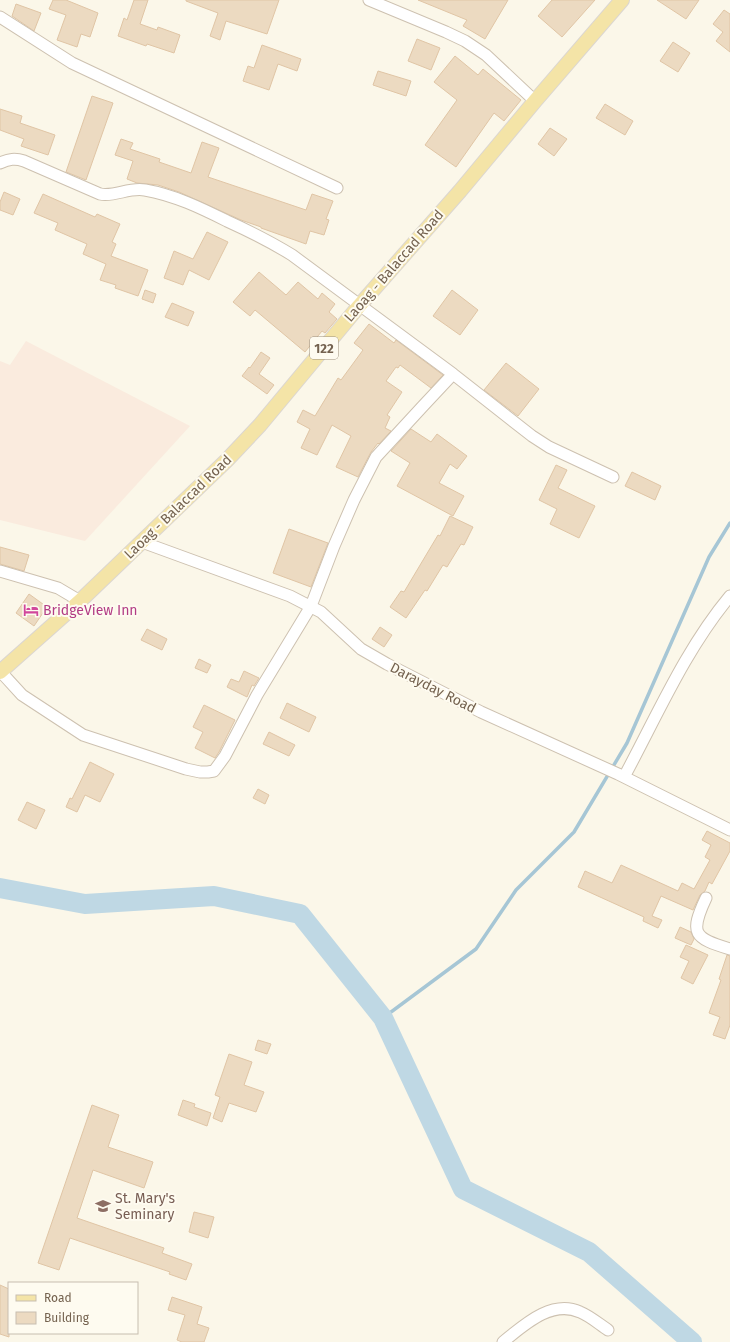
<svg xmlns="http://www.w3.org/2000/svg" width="730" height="1342" font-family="'Fira Sans',sans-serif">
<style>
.commercial{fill:#faebde}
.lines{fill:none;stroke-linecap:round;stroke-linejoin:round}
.stream{stroke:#a6c6d5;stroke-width:3.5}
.river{stroke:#bfd8e4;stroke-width:20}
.building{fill:#ecdac1;stroke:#e0c5a5}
.minor-casing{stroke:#cdc1b0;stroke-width:13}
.major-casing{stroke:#dbd6d1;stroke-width:16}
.minor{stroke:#fff;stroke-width:11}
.major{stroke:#f4e4a7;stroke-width:14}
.labels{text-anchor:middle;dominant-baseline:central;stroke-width:4;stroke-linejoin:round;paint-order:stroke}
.shield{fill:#fefbf0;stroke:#9d907f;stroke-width:1}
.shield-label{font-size:13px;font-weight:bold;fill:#74624f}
.street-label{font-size:14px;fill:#74624f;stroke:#fefbf0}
.hotel-label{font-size:14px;fill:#b23c85;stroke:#fefbf0;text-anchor:start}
.education-label{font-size:14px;fill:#785e54;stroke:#fefbf0;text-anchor:start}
</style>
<rect width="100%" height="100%" fill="#fbf7e9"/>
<path class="commercial" d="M 26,341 L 190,426 L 85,541 L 0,520 L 0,361 L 10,365 Z"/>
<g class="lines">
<path class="stream" d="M 383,1018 L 476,949 L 516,890 L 574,832 L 627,743 L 709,557 L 730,523"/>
<path class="river" d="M 0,888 L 85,904 L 214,896 L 300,914 L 383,1018 L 463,1189 L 589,1252 L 692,1342"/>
</g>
<path class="building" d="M 53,0 L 66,0 L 98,13 L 90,37 L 81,34 L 77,47 L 57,40 L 66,15 L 49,9 Z
M 134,0 L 148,0 L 140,24 L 157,30 L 158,27 L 180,35 L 174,53 L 147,44 L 146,46 L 118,36 L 124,18 L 127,20 Z
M 186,0 L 279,0 L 267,34 L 226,21 L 220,40 L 210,36 L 218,13 L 186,1 Z
M 418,0 L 508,0 L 485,39 L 463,26 L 467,20 Z
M 552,0 L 595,0 L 562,37 L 538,16 Z
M 657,0 L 699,0 L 686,19 Z
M 16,4 L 41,13 L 34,31 L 12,16 Z
M 724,10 L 730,14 L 730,52 L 716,41 L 723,32 L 713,24 Z
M 417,39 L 440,48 L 431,70 L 408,61 Z
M 673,42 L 690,53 L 678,72 L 660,61 Z
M 262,45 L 301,59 L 297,71 L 278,64 L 269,90 L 243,81 L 248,66 L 254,68 Z
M 455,56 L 478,75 L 483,69 L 521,100 L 504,121 L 494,113 L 456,167 L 425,145 L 457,100 L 434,82 Z
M 378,71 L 411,81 L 406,96 L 373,85 Z
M 92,96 L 113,103 L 86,180 L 66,172 Z
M 605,104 L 633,121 L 625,135 L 596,118 Z
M 0,109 L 22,116 L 20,123 L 55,135 L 48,155 L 21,146 L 24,139 L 0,130 Z
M 550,128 L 567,139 L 554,156 L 538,144 Z
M 121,139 L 133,143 L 130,149 L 160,159 L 159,162 L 191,173 L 202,142 L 219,148 L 208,177 L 306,210 L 312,194 L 333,201 L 326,219 L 329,220 L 324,235 L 310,231 L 306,244 L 261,228 L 261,227 L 241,220 L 179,192 L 158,185 L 137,183 L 127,179 L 133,161 L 115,155 Z
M 4,192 L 20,199 L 13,215 L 0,210 L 0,202 Z
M 43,194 L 95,217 L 97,214 L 120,224 L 112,242 L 116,244 L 111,256 L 148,270 L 138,296 L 115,288 L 116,285 L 100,280 L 106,264 L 83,254 L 87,244 L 55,230 L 58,223 L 34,213 Z
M 207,232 L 228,242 L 209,280 L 189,270 L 183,285 L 164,278 L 174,251 L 193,259 Z
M 259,272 L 286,295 L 298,282 L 318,299 L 322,293 L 335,304 L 329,312 L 337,319 L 325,333 L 322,331 L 305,352 L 255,310 L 250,316 L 233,302 Z
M 145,290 L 156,294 L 153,303 L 142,299 Z
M 452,290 L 478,310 L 460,335 L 433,316 Z
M 172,303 L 194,312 L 188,326 L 165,317 Z
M 369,324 L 394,343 L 396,340 L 443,375 L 431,388 L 400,365 L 398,368 L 396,367 L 386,381 L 402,392 L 387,415 L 390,417 L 385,428 L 391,431 L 379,444 L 378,443 L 371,452 L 358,477 L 336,467 L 351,436 L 332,425 L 317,455 L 301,448 L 310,429 L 297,422 L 303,410 L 315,416 L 338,378 L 341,380 L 363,350 L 354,343 Z
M 261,352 L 270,358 L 259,374 L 274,385 L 267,394 L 242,376 L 249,367 L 250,368 Z
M 506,363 L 539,389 L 518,416 L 484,390 Z
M 411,429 L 431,442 L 437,434 L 467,456 L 457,469 L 450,464 L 439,483 L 464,496 L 453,516 L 397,486 L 410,463 L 391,451 Z
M 556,465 L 567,470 L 558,488 L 595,506 L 579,538 L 550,524 L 557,509 L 539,500 Z
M 632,472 L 661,486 L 655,500 L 625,486 Z
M 450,516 L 473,527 L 464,545 L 461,544 L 447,567 L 443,565 L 427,591 L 425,590 L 406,618 L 390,607 L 401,591 L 404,592 L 438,535 L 440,536 Z
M 289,529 L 328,543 L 311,587 L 273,573 Z
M 0,547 L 29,555 L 24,571 L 0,564 Z
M 29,594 L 47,607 L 34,626 L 16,613 Z
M 380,627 L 392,635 L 384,647 L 372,639 Z
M 147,629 L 167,639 L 162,650 L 141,640 Z
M 199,659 L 211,665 L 207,673 L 195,668 Z
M 244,671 L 259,678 L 254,686 L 252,685 L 247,697 L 227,687 L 231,679 L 239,682 Z
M 287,703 L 316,717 L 309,732 L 280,718 Z
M 204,705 L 235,720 L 219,752 L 215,758 L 195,748 L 203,732 L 193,727 Z
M 269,732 L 295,745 L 289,756 L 263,744 Z
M 90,762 L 114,774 L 100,802 L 85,795 L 77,812 L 66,807 L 70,798 L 72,799 Z
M 258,789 L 269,795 L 265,804 L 253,798 Z
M 27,802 L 45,810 L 36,829 L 18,820 Z
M 707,831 L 730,843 L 730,851 L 712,884 L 709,882 L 705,891 L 700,895 L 693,910 L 661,896 L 652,916 L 662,920 L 658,928 L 643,921 L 644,917 L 578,887 L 585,871 L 612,883 L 621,865 L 678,891 L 682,883 L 694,889 L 710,860 L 705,857 L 711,845 L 702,840 Z
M 680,927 L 691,932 L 694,939 L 691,945 L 675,938 Z
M 686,945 L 708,955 L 693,984 L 681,978 L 689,961 L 680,957 Z
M 727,955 L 730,956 L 730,1025 L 725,1039 L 713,1035 L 720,1017 L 709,1013 L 721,980 L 719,979 Z
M 258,1040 L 271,1044 L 267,1054 L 255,1050 Z
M 229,1054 L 252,1062 L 244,1085 L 264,1092 L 256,1112 L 229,1103 L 222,1122 L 213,1118 L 220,1097 L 215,1095 Z
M 183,1100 L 195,1104 L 194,1107 L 211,1113 L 207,1126 L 178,1115 Z
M 92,1105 L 119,1115 L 108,1147 L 153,1162 L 144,1188 L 93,1170 L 77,1218 L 164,1248 L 162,1253 L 192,1264 L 186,1280 L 169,1274 L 170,1272 L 70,1238 L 59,1270 L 38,1263 Z
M 194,1212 L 214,1217 L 208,1238 L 189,1232 Z
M 0,1285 L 9,1289 L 9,1337 L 0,1334 Z
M 172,1297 L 202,1307 L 197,1324 L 209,1328 L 204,1342 L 182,1342 L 177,1340 L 185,1315 L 168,1310 Z"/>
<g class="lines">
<g class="minor-casing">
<path id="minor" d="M 369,0 L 446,32 L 465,41 L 486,55 L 535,101
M 0,17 L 72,63 L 337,188
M 0,163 C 9,159 15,158 24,161 L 100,194 C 115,197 129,187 145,190 C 174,195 201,208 227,221 C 249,231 271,242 292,255 L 453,374 L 532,436 L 549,447 L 613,477
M 142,542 L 290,596 L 321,612 L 361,649 L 387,664 L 481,712 L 618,774 L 730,830
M 0,571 L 58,588 L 80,601
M 0,671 L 22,695 L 83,735 L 186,769 L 200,772 L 208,772 L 214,771 L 225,756 L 257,695 L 311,606 L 334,546 L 354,500 L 376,457 L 423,406 L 453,374
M 624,777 C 657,716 685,650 730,596
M 706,898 C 689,934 694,938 730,949
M 503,1342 C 523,1326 551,1299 580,1312 C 590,1316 599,1324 608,1330"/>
</g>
<g class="major-casing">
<path id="major" d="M 0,672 L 80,601 L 227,460 L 260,425 L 359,306 L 460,191 L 535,101 L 622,0"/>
</g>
<use href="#minor" class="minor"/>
<use href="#major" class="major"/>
</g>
<defs>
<g id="hotel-bare" transform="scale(1.2)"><path d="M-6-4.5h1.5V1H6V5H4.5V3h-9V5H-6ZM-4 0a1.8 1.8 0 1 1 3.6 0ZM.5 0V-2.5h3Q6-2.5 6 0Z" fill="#d1479c" stroke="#fefbf0" stroke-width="2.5" paint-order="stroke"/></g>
<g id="school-bare" transform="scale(1.2)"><path d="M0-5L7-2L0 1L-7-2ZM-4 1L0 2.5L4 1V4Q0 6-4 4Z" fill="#8d6e63" stroke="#fefbf0" stroke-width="2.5" paint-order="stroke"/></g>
</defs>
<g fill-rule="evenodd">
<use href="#hotel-bare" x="31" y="610"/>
<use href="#school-bare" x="103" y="1206"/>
</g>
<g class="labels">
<rect class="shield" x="310" y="337" width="28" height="22" rx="3"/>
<g class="shield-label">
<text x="324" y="348">122</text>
</g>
<g class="street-label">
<text transform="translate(394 266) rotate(-49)">Laoag - Balaccad Road</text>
<text transform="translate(178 507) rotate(-44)">Laoag - Balaccad Road</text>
<text transform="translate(433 688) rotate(27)">Darayday Road</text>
</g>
<g class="hotel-label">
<text x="43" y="610">BridgeView Inn</text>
</g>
<g class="education-label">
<text x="115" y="1198">St. Mary's<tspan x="115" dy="16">Seminary</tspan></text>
</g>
</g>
<rect x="8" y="1282" width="130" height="52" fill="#fefbf0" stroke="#c7beb0"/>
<rect x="16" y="1295" width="20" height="6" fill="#f4e4a7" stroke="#c7beb0"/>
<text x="44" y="1302" font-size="12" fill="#74624f">Road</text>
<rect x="16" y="1312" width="20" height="12" fill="#ecdac1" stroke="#c7beb0"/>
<text x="44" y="1322" font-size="12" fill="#74624f">Building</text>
</svg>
